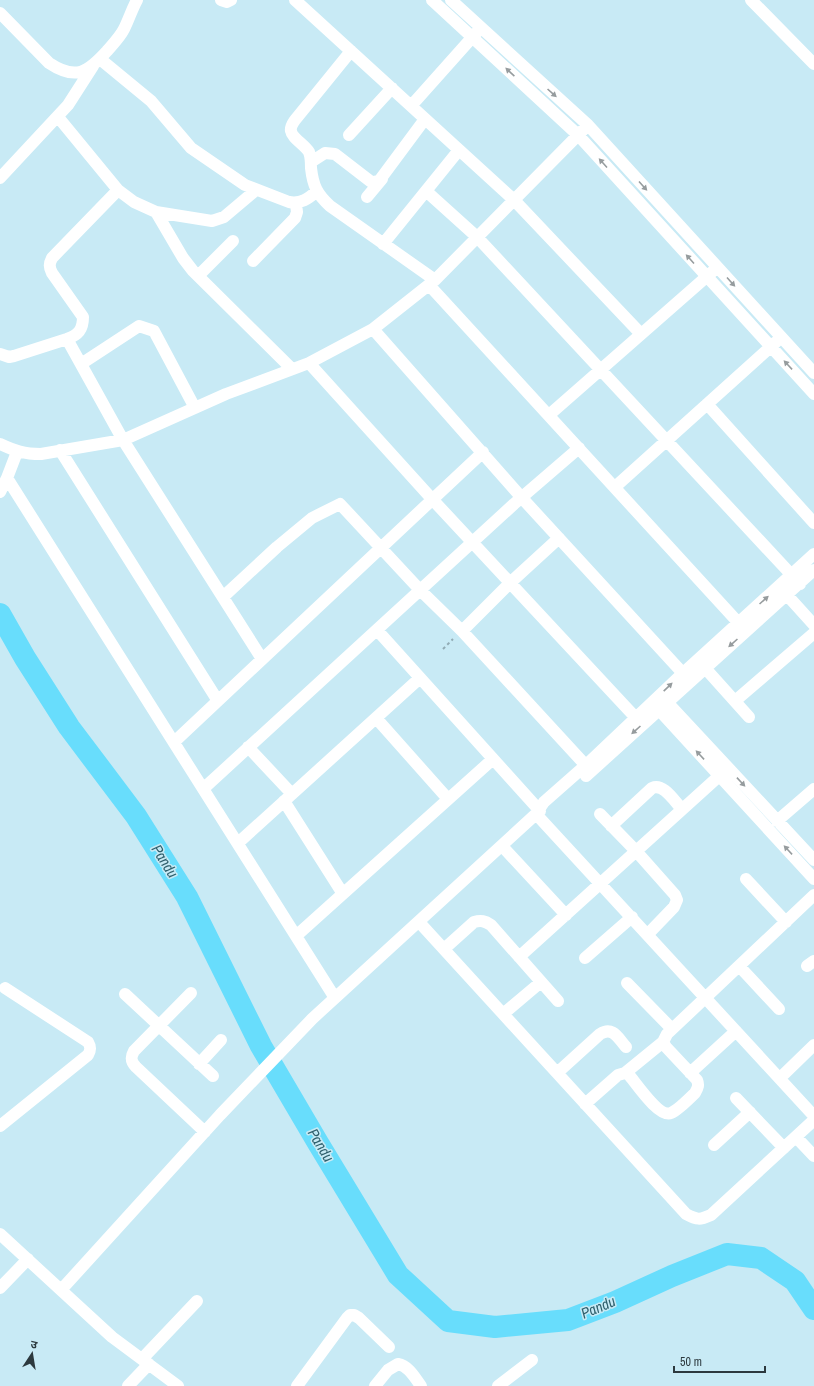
<svg xmlns="http://www.w3.org/2000/svg" width="814" height="1386" font-family="'Archivo Narrow','Noto Sans Devanagari',sans-serif">
<style>
.lines{fill:none;stroke-linecap:round;stroke-linejoin:round}
.river{stroke:#68ddfc;stroke-width:22}
.path{stroke:#91abb4;stroke-width:2;stroke-dasharray:3 3;stroke-linecap:butt}
.minor{stroke:#fff;stroke-width:12}
.oneway{fill:#969c9e}
.labels{text-anchor:middle;dominant-baseline:central;stroke-width:3;stroke-linejoin:round;paint-order:stroke}
.water-label{font-size:15px;font-style:italic;fill:#2f606d;stroke:#c8eaf5}
</style>
<rect width="100%" height="100%" fill="#c8eaf5"/>
<g class="lines">
<path class="river" d="M 0,614 L 25,658 L 69,727 L 136,816 L 187,897 L 261,1046 L 318,1143 L 398,1275 L 448,1321 L 495,1327 L 568,1320 L 615,1302 L 672,1276 L 727,1254 L 761,1258 L 795,1281 L 814,1309"/>
<path class="path" d="M 443,649 L 453,639"/>
<path class="minor" d="M 221,0 L 227,2 L 231,0
M 295,0 L 514,200 L 641,334
M 432,0 L 578,135 L 814,394
M 451,0 L 588,125 L 814,373
M 751,0 L 814,64
M 0,13 L 49,63 C 76,81 88,72 107,51 C 113,44 120,37 124,29 C 129,19 132,9 137,0
M 351,51 L 295,120 C 293,123 290,127 291,131 C 292,138 305,145 309,152 C 311,157 311,163 311,168 C 313,186 317,194 330,206 L 435,280
M 100,59 L 151,101 L 191,148 L 245,185 L 289,202 C 301,204 308,199 317,191
M 411,106 L 477,32
M 58,117 L 118,190 L 134,202 L 156,212 L 183,258 L 193,271 L 292,369
M 349,135 L 392,88
M 311,162 L 325,153 L 335,154 L 370,181 L 374,182 L 379,181 L 425,119
M 0,178 L 68,105 L 93,66
M 426,191 L 477,237 L 800,584
M 367,197 L 382,179
M 156,212 L 212,221 L 224,217 L 256,190
M 383,244 L 459,150
M 253,261 L 295,218 L 297,212 L 296,204
M 198,276 L 233,241
M 429,285 L 746,631
M 373,329 L 522,498 L 690,681
M 67,339 L 123,440 L 262,659
M 0,354 L 9,357 L 14,356 L 67,339 C 78,335 83,330 83,317 L 52,273 C 49,267 49,264 52,258 L 118,190
M 309,363 L 432,499 L 636,718
M 81,364 L 139,326 L 154,331 L 195,408
M 707,404 L 814,523
M 549,415 L 712,272
M 0,444 C 15,451 24,454 41,454 L 123,440 L 226,394 L 309,363 L 373,329 L 435,280 L 588,125
M 60,450 L 218,701
M 17,452 L 7,478 L 335,998
M 615,487 L 776,342
M 0,492 L 7,478
M 786,594 L 814,625
M 223,597 L 277,547 L 312,518 L 340,504 L 420,590 L 462,631 L 590,770
M 377,630 L 540,811
M 462,631 L 511,582 L 559,538
M 705,668 L 749,717
M 735,701 L 814,633
M 667,702 L 814,860
M 659,710 L 814,879
M 376,718 L 448,799
M 174,742 L 483,452
M 248,747 L 292,794
M 586,776 L 814,570
M 203,789 L 514,504 L 579,448
M 284,801 L 343,894
M 536,814 L 814,1116
M 600,814 L 636,851 L 675,895 L 677,900 L 674,907 L 648,934
M 777,821 L 814,789
M 611,826 L 652,788 C 664,783 674,801 682,809
M 238,843 L 420,678
M 502,846 L 566,915
M 746,879 L 786,922
M 419,922 L 686,1214 C 697,1220 700,1220 711,1215 L 814,1120
M 296,936 L 493,759
M 444,949 L 474,922 C 481,920 485,921 491,925 L 558,1001
M 519,957 L 728,768
M 585,958 L 632,917
M 739,966 L 779,1009
M 807,966 L 814,961
M 627,983 L 672,1029
M 191,993 L 134,1051 C 130,1058 131,1062 136,1067 L 205,1132
M 125,994 L 213,1076
M 503,1014 L 541,982
M 199,1064 L 221,1040
M 557,1073 L 600,1034 C 613,1026 618,1038 626,1047
M 625,1073 L 663,1042
M 690,1073 L 736,1031
M 780,1078 L 814,1045
M 736,1098 L 784,1148
M 585,1104 L 618,1075 L 625,1073 L 629,1075 C 636,1083 659,1118 671,1113 C 678,1110 689,1099 695,1093 C 698,1088 699,1085 697,1080 L 666,1047 L 663,1042 L 667,1034 L 814,895
M 0,1126 L 88,1055 C 91,1050 91,1047 88,1042 L 5,988
M 796,1137 L 814,1156
M 714,1145 L 750,1112
M 0,1234 L 112,1337 L 178,1386
M 0,1288 L 28,1259
M 61,1290 L 220,1115 L 312,1019 L 536,814 L 544,802 L 586,765 L 682,674 L 814,554
M 142,1359 L 197,1301
M 128,1386 L 149,1364
M 297,1386 L 347,1318 L 350,1315 L 354,1315 L 359,1318 L 389,1347
M 375,1386 L 388,1370 L 398,1364 C 409,1366 415,1378 421,1386
M 498,1386 L 532,1360"/>
</g>
<defs><path id="oneway-solid" d="M-6-.8H1V-3.2L6.5 0L1 3.2V.8H-6Z"/></defs>
<g class="oneway">
<use href="#oneway-solid" transform="translate(510 72) rotate(-137)"/>
<use href="#oneway-solid" transform="translate(552 93) rotate(42)"/>
<use href="#oneway-solid" transform="translate(603 163) rotate(-132)"/>
<use href="#oneway-solid" transform="translate(643 186) rotate(48)"/>
<use href="#oneway-solid" transform="translate(690 259) rotate(-132)"/>
<use href="#oneway-solid" transform="translate(731 282) rotate(48)"/>
<use href="#oneway-solid" transform="translate(788 365) rotate(-133)"/>
<use href="#oneway-solid" transform="translate(764 600) rotate(-42)"/>
<use href="#oneway-solid" transform="translate(733 643) rotate(138)"/>
<use href="#oneway-solid" transform="translate(668 687) rotate(-44)"/>
<use href="#oneway-solid" transform="translate(636 730) rotate(138)"/>
<use href="#oneway-solid" transform="translate(700 755) rotate(-133)"/>
<use href="#oneway-solid" transform="translate(741 782) rotate(47)"/>
<use href="#oneway-solid" transform="translate(788 850) rotate(-133)"/>
</g>
<g class="labels">
<g class="water-label">
<text transform="translate(165 861) rotate(58)">Pandu</text>
<text transform="translate(321 1145) rotate(59)">Pandu</text>
<text transform="translate(598 1307) rotate(-23)">Pandu</text>
</g>
</g>
<g transform="translate(32 1354) rotate(12)" stroke="#c8eaf5" stroke-width="3" paint-order="stroke">
<path d="M0-3L7 15L0 10L-7 15Z" fill="#2c393e"/>
<text y="-6" font-size="11" font-weight="bold" text-anchor="middle" fill="#2c393e">उ</text>
</g>
<path d="M674 1366v6h91v-6" fill="none" stroke="#2c393e" stroke-width="2"/>
<text x="680" y="1366" font-size="12" fill="#2c393e" stroke="#c8eaf5" stroke-width="3" paint-order="stroke">50 m</text>
</svg>
